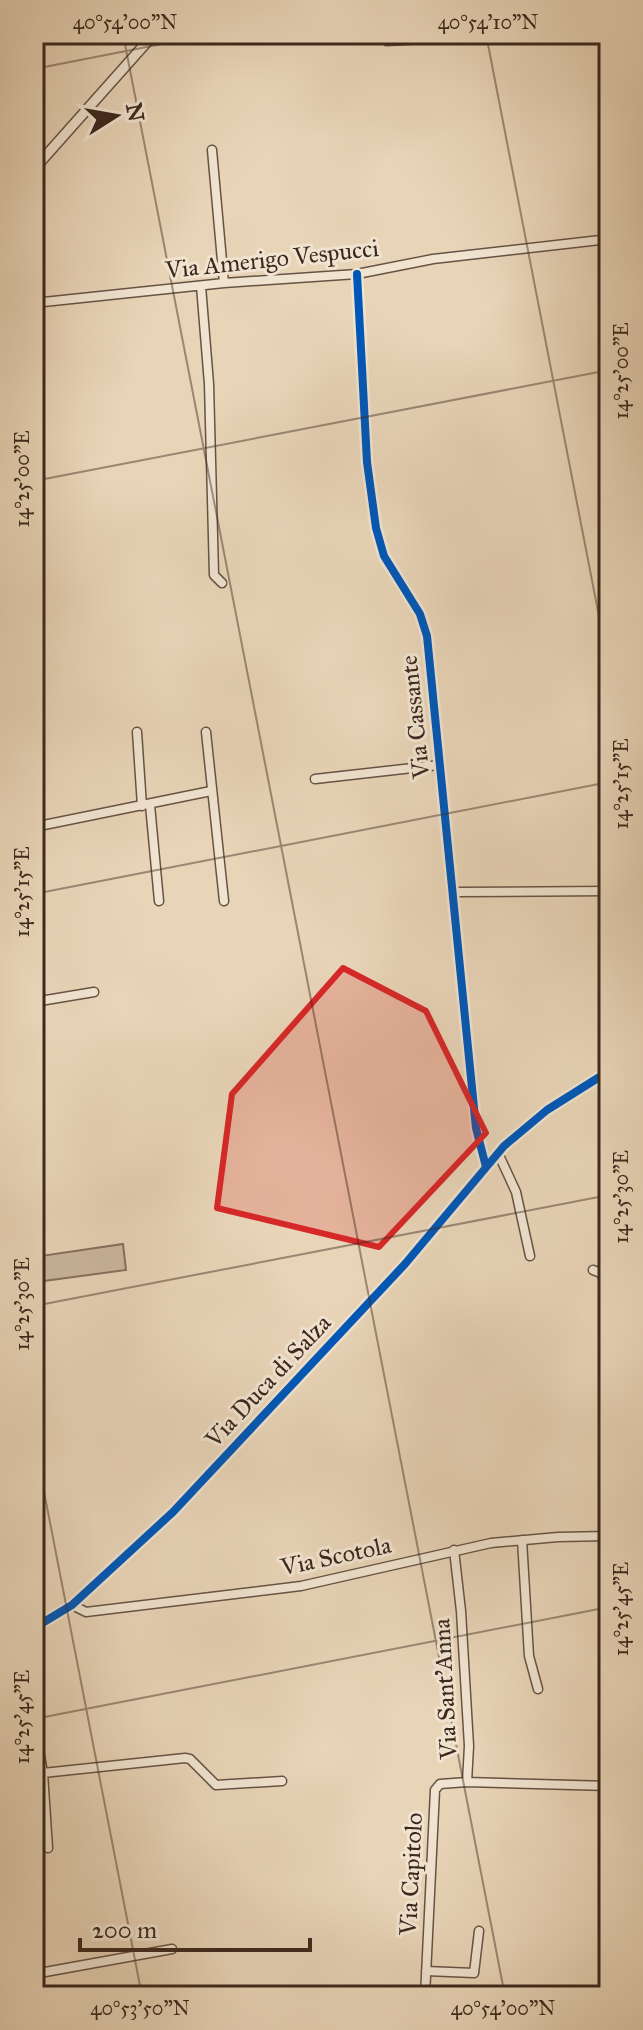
<svg xmlns="http://www.w3.org/2000/svg" width="643" height="2030" font-family="'IM FELL Great Primer',serif">
<style>
.green{fill:#cbb79d;stroke:#84705d;stroke-width:2}
.lines{fill:none;stroke-linecap:round;stroke-linejoin:round}
.minor-casing{stroke:#675344;stroke-width:11}
.tertiary-casing{stroke:#675344;stroke-width:12}
.minor{stroke:#f0e3d0;stroke-width:8}
.tertiary{stroke:#f0e3d0;stroke-width:9}
.cycleway-casing{stroke:#f0e3d0;stroke-width:13}
.cycleway{stroke:#0057b8;stroke-width:8}
.marked{fill:#d62828;fill-opacity:0.2;stroke:#d62828;stroke-width:6;stroke-linejoin:round}
.ticks{fill:none;stroke:#3c281d;stroke-width:2;stroke-opacity:0.45}
.labels{text-anchor:middle;dominant-baseline:central;stroke-width:6;stroke-linejoin:round;paint-order:stroke}
.street-label{font-size:24px;fill:#3c281d;stroke:#f0e3d0}
.neatline{fill:none;stroke:#3c281d;stroke-width:3}
.ticks-label{font-size:20px;text-anchor:middle;fill:#3c281d}
</style>
<rect width="100%" height="100%" fill="#e8d4b7"/>
<filter id="stains"><feTurbulence type="fractalNoise" baseFrequency=".0025" numOctaves="4"/><feColorMatrix values="0 0 0 0 .2 0 0 0 0 .09 0 0 0 0 .02 0 0 0 .5 -.17"/></filter>
<radialGradient id="worn" r=".72"><stop offset=".6" stop-color="#630" stop-opacity="0"/><stop offset="1" stop-color="#630" stop-opacity=".3"/></radialGradient>
<path class="green" d="M 123,1244 L 126,1270 L 36,1282 L 34,1257 Z"/>
<g class="lines">
<g class="minor-casing">
<path id="minor" d="M 387,34 L 387,41 L 441,38 L 441,34
M 212,150 L 224,283
M 357,274 L 367,462 L 376,528 L 384,556 L 420,614 L 427,636 L 476,1128 L 486,1167
M 201,286 L 209,384 L 214,575 L 222,583
M 34,303 L 224,283 L 357,274 L 433,259 L 609,239
M 137,732 L 142,806
M 206,732 L 224,901
M 315,779 L 439,765
M 150,805 L 159,901
M 34,827 L 211,791
M 453,892 L 609,891
M 34,1002 L 94,992
M 498,1153 L 516,1192 L 530,1256
M 593,1270 L 601,1273 L 605,1283 L 609,1416
M 522,1540 L 529,1656 L 538,1689
M 454,1550 L 461,1611 L 469,1746 L 467,1782 L 609,1786
M 72,1605 L 86,1612 L 301,1586 L 491,1543 L 558,1537 L 609,1536
M 34,1628 L 72,1605 L 173,1512 L 405,1264 L 504,1146 L 547,1110 L 609,1071
M 34,1721 L 43,1773 L 48,1848
M 43,1773 L 185,1758 L 190,1759 L 216,1785 L 282,1781
M 426,1971 L 474,1973 L 479,1931
M 34,1974 L 172,1949
M 425,1996 L 435,1790 L 440,1784 L 467,1782"/>
</g>
<g class="tertiary-casing">
<path id="tertiary" d="M 34,169 L 154,34"/>
</g>
<use href="#minor" class="minor"/>
<use href="#tertiary" class="tertiary"/>
<g class="cycleway-casing">
<path id="cycleway" d="M 357,274 L 367,462 L 376,528 L 384,556 L 420,614 L 427,636 L 476,1128 L 486,1167
M 34,1628 L 72,1605 L 173,1512 L 405,1264 L 504,1146 L 547,1110 L 609,1071"/>
</g>
<use href="#cycleway" class="cycleway"/>
</g>
<path class="marked" d="M 343,968 L 426,1011 L 486,1133 L 379,1247 L 217,1208 L 232,1094 Z"/>
<path class="ticks" d="M 123,34 L 505,1996M 486,34 L 609,668M 34,69 L 213,34M 34,481 L 609,370M 34,894 L 609,782M 34,1306 L 609,1195M 34,1440 L 142,1996M 34,1719 L 609,1607"/>
<g class="labels">
<g class="street-label">
<text transform="translate(272 259) rotate(-6)">Via Amerigo Vespucci</text>
<text transform="translate(415 717) rotate(-96)">Via Cassante</text>
<text transform="translate(268 1381) rotate(-47)">Via Duca di Salza</text>
<text transform="translate(336 1556) rotate(-12)">Via Scotola</text>
<text transform="translate(445 1689) rotate(-93)">Via Sant'Anna</text>
<text transform="translate(411 1874) rotate(-87)">Via Capitolo</text>
</g>
</g>
<rect width="643" height="2030" fill="none" stroke="#e8d4b7" stroke-width="88"/>
<g transform="translate(116 116) rotate(79)" stroke="#f0e3d0" stroke-width="6" paint-order="stroke">
<path d="M0-6L14 30L0 20L-14 30Z" fill="#3c281d"/>
<text y="-12" font-size="22" font-weight="bold" text-anchor="middle" fill="#3c281d">N</text>
</g>
<path d="M80 1938v12h230v-12" fill="none" stroke="#3c281d" stroke-width="4"/>
<text x="92" y="1938" font-size="24" fill="#3c281d" stroke="#f0e3d0" stroke-width="6" paint-order="stroke">200 m</text>
<rect x="44" y="44" width="555" height="1942" class="neatline"/>
<g class="ticks-label">
<text x="125" y="29">40°54'00"N</text>
<text x="488" y="29">40°54'10"N</text>
<text transform="translate(621 371) rotate(-90)" y="7">14°25'00"E</text>
<text transform="translate(22 479) rotate(-90)" y="7">14°25'00"E</text>
<text transform="translate(621 784) rotate(-90)" y="7">14°25'15"E</text>
<text transform="translate(22 892) rotate(-90)" y="7">14°25'15"E</text>
<text transform="translate(621 1197) rotate(-90)" y="7">14°25'30"E</text>
<text transform="translate(22 1304) rotate(-90)" y="7">14°25'30"E</text>
<text transform="translate(621 1609) rotate(-90)" y="7">14°25'45"E</text>
<text transform="translate(22 1717) rotate(-90)" y="7">14°25'45"E</text>
<text x="140" y="2015">40°53'50"N</text>
<text x="503" y="2015">40°54'00"N</text>
</g>
<rect width="100%" height="100%" filter="url(#stains)"/>
<rect width="100%" height="100%" fill="url(#worn)"/>
</svg>
